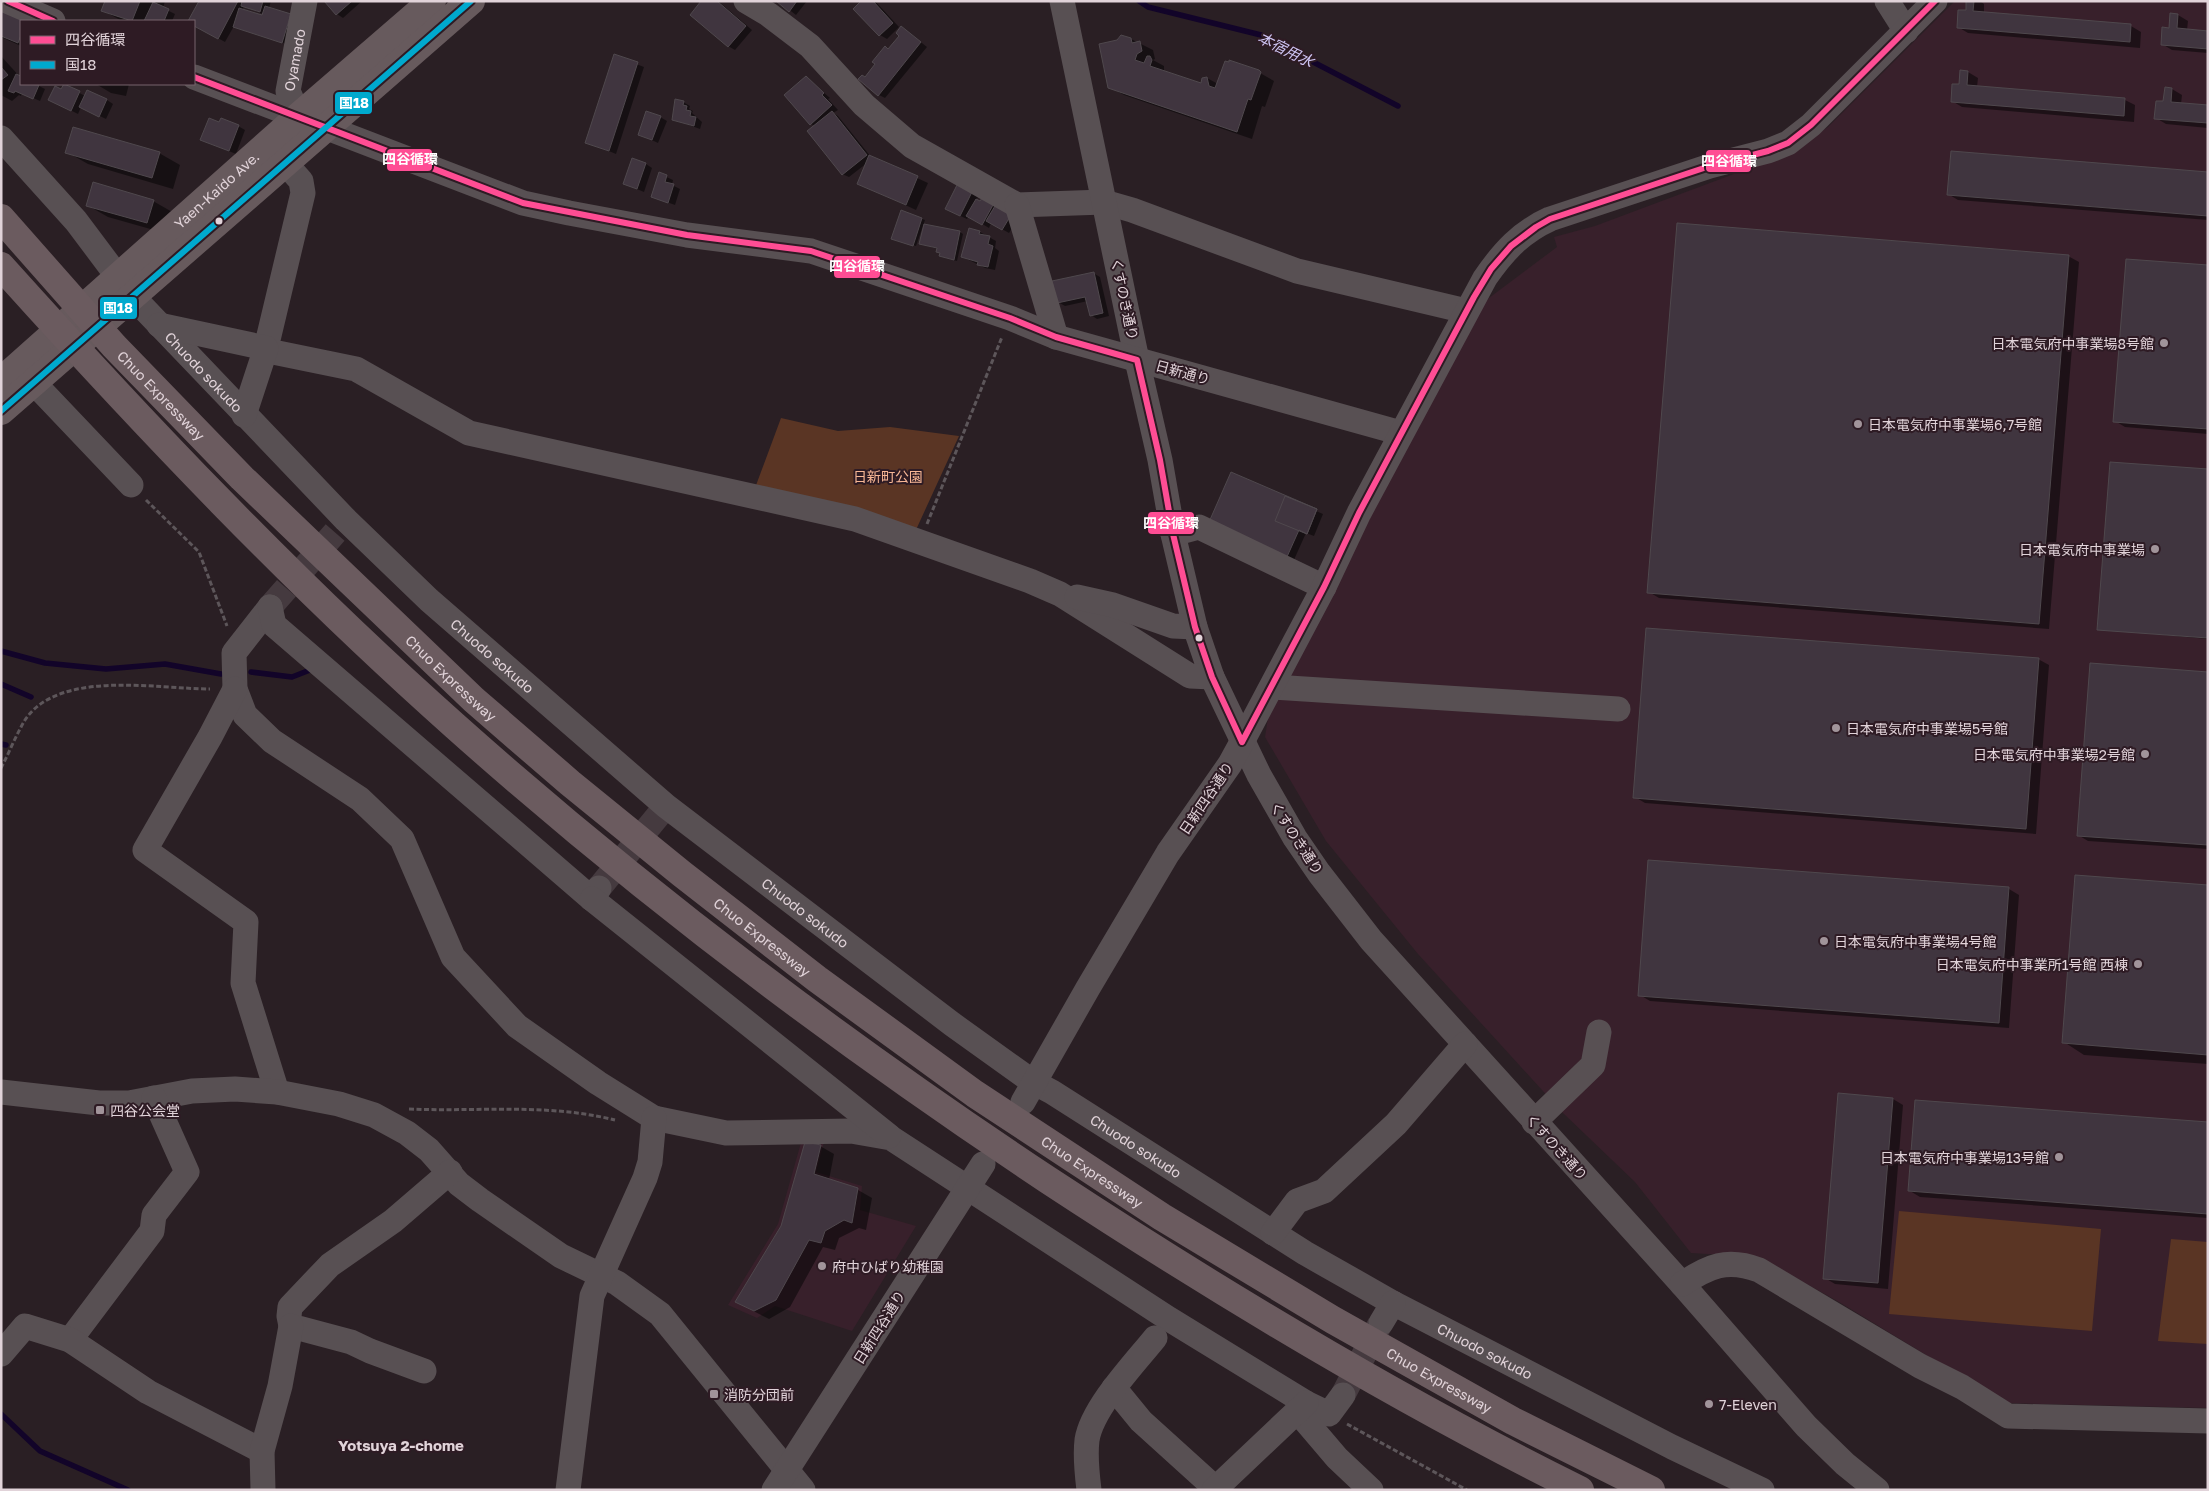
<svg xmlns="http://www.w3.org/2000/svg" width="2209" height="1491" font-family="'Golos Text','Noto Sans JP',sans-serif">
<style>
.built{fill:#38202b}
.green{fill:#5a3524}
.shadow{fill:#0007;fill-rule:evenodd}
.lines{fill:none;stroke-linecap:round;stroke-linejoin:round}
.stream{stroke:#120429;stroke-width:5.5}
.building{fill:#40353f;stroke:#4f484d}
.minor-tunnel{stroke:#453a3f;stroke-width:25;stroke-dasharray:25 12;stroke-linecap:butt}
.path{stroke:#5d565a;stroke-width:3;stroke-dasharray:5 2.5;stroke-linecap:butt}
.minor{stroke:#585053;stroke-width:25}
.major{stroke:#675a5d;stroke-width:28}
.highway{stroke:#6b5b5f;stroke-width:28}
.bus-1-casing{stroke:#2e1b24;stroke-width:10}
.bus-2-casing{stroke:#2e1b24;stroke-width:10}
.bus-1{stroke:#ff4d94;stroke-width:6}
.bus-2{stroke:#00a9ce;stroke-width:6}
.bus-dot{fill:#e1d3d9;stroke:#2e1b24;stroke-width:2}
.poi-dot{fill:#a1949a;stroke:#2e1b24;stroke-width:2}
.labels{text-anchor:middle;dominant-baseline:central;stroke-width:4;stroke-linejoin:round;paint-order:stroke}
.street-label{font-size:14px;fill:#e1d3d9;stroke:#2e1b24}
.poi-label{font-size:14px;fill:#e1d3d9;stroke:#2e1b24;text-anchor:start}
.park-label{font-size:14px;fill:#f8b795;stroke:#2e1b24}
.water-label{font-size:15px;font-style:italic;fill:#cfc6f5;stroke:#2e1b24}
.neighbourhood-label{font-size:15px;font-weight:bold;fill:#e1d3d9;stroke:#2e1b24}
.line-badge{stroke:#2e1b24;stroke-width:2}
.badge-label{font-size:14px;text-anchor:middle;font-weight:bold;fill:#fff}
</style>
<rect width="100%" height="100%" fill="#2a1f24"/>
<path class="built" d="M 1955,1 L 2208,1 L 2208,1408 L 2005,1403 L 1839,1302 L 1758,1257 L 1691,1253 L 1635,1182 L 1563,1113 L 1418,954 L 1326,841 L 1265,737 L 1268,718 L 1399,456 L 1485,301 L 1557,247 L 1554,237 L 1595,226 L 1793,152 L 1828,127 Z
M 825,1138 L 816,1172 L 862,1186 L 860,1210 L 916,1226 L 852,1331 L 775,1306 L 757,1318 L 728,1305 L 778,1224 L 802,1139 Z"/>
<path class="green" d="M 781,418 L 838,431 L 890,427 L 959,436 L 915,532 L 755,488 Z
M 1899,1211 L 2101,1229 L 2092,1331 L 1889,1314 Z
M 2171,1239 L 2208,1242 L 2208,1344 L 2158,1341 Z"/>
<path class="shadow" d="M 106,1 L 165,1 L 163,8 L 175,14 L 172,21 L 122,21 L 102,10 Z
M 193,1 L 271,1 L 269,8 L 297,19 L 289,45 L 234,26 L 225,42 L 194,25 L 194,21 L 189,21 L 199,4 ZM 244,6 L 263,14 L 262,17 L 242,10 Z
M 325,1 L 362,1 L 343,18 L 337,14 Z
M 703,1 L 718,1 L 752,30 L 735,50 L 728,46 Z
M 778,1 L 807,1 L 796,15 Z
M 863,1 L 875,1 L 899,27 L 887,39 L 880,35 Z
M 1968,1 L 1980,1 L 1984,4 L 1984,13 L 2131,26 L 2141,32 L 2140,48 L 1968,33 L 1958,27 L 1967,12 Z
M 1,12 L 22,21 L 21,46 L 1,37 Z
M 2178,15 L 2188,21 L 2187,30 L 2208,32 L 2208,53 L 2172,50 L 2162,44 Z
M 908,32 L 927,47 L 885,98 L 879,95 L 866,78 L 889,50 Z
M 1125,36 L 1153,50 L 1155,59 L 1153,60 L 1164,66 L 1164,72 L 1202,85 L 1203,79 L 1207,78 L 1218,84 L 1229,64 L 1260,73 L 1274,81 L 1265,107 L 1262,106 L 1252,139 L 1124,95 L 1110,87 L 1117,41 L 1119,37 Z
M 1,56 L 21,78 L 21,84 L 35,84 L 45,89 L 40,101 L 22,93 L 21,96 L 19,95 L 12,101 L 1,95 Z
M 615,56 L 644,67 L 616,154 L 587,142 Z
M 1968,72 L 1978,78 L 1977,87 L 2125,100 L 2135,105 L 2134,122 L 1962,107 L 1952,101 Z
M 806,77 L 830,98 L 828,99 L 838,110 L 833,113 L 838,116 L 871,157 L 928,183 L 916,210 L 858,183 L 867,163 L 849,177 L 842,174 L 815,126 L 811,124 Z
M 96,84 L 129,84 L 126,96 L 111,93 Z
M 65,85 L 85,96 L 107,100 L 113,104 L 106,119 L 81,107 L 78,114 L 56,103 Z
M 2172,89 L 2182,95 L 2181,104 L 2208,106 L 2208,128 L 2166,124 L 2156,118 Z
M 683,102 L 690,106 L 689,109 L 693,111 L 692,113 L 702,122 L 700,129 L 673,119 Z
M 660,117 L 667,121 L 658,143 L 639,134 Z
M 220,123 L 238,126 L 245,130 L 236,154 L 202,140 Z
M 67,152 L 159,153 L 180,165 L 173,189 L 88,164 Z
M 646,164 L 652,168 L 644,192 L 625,184 Z
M 2208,173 L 2208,220 L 1958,200 L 1948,194 Z
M 660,174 L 673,180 L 672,185 L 680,189 L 675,205 L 653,197 Z
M 971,193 L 978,197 L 976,200 L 981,203 L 983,200 L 1017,220 L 1009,233 L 991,223 L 989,228 L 969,216 L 967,219 L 954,213 Z
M 153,201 L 174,213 L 168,234 L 108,217 L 87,205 Z
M 902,212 L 925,220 L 916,246 L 896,240 Z
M 960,232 L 963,234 L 957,261 L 943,257 L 940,256 L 938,249 L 921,244 Z
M 980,232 L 996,241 L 995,248 L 999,251 L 995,270 L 985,268 L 963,257 Z
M 2068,256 L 2079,262 L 2049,629 L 1659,598 L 1649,592 Z
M 2208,266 L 2208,434 L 2125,427 L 2115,421 Z
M 1093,273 L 1100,277 L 1109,316 L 1097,319 L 1091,315 L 1088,301 L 1065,306 L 1058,302 Z
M 2208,471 L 2208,639 L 2098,629 Z
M 1232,474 L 1323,514 L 1314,536 L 1306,533 L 1293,562 L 1268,551 Z
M 2038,659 L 2049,665 L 2036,834 L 1645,803 L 1635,797 Z
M 2208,673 L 2208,849 L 2088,841 L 2078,835 Z
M 2208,887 L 2208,1064 L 2084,1055 L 2064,1042 Z
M 2009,889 L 2019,895 L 2009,1028 L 1650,1001 L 1640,995 Z
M 1839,1095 L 1893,1099 L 1903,1105 L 1888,1289 L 1835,1284 L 1825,1278 Z
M 2208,1123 L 2208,1218 L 1920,1197 L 1910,1191 Z
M 820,1146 L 834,1154 L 829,1180 L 858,1190 L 872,1198 L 866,1230 L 859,1228 L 839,1238 L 835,1250 L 823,1247 L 790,1307 L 769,1319 L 736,1302 L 782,1226 Z"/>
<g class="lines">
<path class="stream" d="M 1139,1 L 1148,7 L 1261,35 L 1398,106
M 1,651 L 45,663 L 106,669 L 165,664 L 221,674
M 251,672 L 292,677 L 310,670
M 1,684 L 31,697
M 1,744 L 6,745
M 1,1414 L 40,1451 L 128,1490"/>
</g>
<path class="building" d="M 105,1 L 140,1 L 132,21 L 101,11 Z
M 199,1 L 238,1 L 218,39 L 194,26 L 194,21 L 188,21 Z
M 242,1 L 263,1 L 260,12 L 241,6 Z
M 324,1 L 352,1 L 336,15 Z
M 701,1 L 717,1 L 746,26 L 728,47 L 690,15 Z
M 776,1 L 797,1 L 789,12 Z
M 861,1 L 873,1 L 893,23 L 879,36 L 853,9 Z
M 1966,1 L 1974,1 L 1973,11 L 2131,24 L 2130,42 L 1957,28 L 1958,10 L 1966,10 Z
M 153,2 L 169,9 L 164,21 L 144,21 Z
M 265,6 L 291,14 L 282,43 L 233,27 L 239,8 L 262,15 Z
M 1,10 L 25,21 L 21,21 L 21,35 L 18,43 L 1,36 Z
M 2170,13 L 2178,14 L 2177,28 L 2208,31 L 2208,49 L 2161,45 L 2162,27 L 2169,28 Z
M 901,26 L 921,42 L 878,96 L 858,79 L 862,75 L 865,77 L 875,64 L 872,62 L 885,46 L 888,49 L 899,36 L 896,33 Z
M 1121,35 L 1131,38 L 1132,43 L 1140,41 L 1142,51 L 1137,54 L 1135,60 L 1144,63 L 1147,56 L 1150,56 L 1152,60 L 1150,66 L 1201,83 L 1202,78 L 1207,77 L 1209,86 L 1215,88 L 1225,61 L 1229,62 L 1229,60 L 1259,70 L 1261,72 L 1251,100 L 1248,99 L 1237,132 L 1108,88 L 1099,44 L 1117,40 Z
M 614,54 L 638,62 L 609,151 L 585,143 Z
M 1,67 L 8,75 L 1,80 Z
M 1960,70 L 1968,71 L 1967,85 L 2125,98 L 2124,116 L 1951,102 L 1952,84 L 1959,84 Z
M 16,74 L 21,76 L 21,84 L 39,85 L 33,99 L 15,91 L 14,93 L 8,91 Z
M 806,76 L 824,93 L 822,95 L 832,105 L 810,125 L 784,95 Z
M 64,84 L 80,91 L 71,111 L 48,100 L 55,86 L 61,89 Z
M 2165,87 L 2172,88 L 2171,102 L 2208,105 L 2208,123 L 2154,119 L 2156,101 L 2163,101 Z
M 87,90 L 107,99 L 99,117 L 79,107 Z
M 675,99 L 684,101 L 683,105 L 687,106 L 686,110 L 691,111 L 690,116 L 696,117 L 694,126 L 672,120 Z
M 646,111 L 661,116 L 652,140 L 638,135 Z
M 832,111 L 867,155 L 842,175 L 807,131 Z
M 209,118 L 219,122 L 221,118 L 239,125 L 229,151 L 200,140 Z
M 73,127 L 160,152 L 152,178 L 65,153 Z
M 1951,151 L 2208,172 L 2208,216 L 1947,195 Z
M 869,155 L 918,176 L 906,205 L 857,184 Z
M 632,158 L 646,163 L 637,189 L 623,184 Z
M 659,172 L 667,175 L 665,182 L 674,184 L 668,203 L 651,197 Z
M 93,182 L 154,200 L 147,223 L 86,206 Z
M 957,185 L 972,192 L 960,216 L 945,209 Z
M 982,198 L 993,205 L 982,225 L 966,216 L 976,199 L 980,201 Z
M 995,206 L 1011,215 L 1002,230 L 986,221 Z
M 901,210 L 922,218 L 913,246 L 891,239 Z
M 1677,223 L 2069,255 L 2039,624 L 1647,593 Z
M 924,224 L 960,231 L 954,260 L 939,256 L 940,253 L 936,252 L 937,248 L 919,244 Z
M 969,228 L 980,231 L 979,234 L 990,236 L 988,244 L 993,246 L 988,267 L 977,265 L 978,262 L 961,257 Z
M 2126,259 L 2208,265 L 2208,429 L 2113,422 Z
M 1094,272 L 1103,313 L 1090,316 L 1085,297 L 1057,303 L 1052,281 Z
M 2110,462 L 2208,469 L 2208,638 L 2097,630 Z
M 1231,472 L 1317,509 L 1307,534 L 1299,530 L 1286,559 L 1209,522 Z
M 1285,496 L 1317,509 L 1307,534 L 1275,521 Z
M 1646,628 L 2039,658 L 2026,829 L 1633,798 Z
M 2090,663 L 2208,672 L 2208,845 L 2077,836 Z
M 1648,860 L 2009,887 L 1999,1023 L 1638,996 Z
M 2075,875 L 2208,885 L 2208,1055 L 2062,1043 Z
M 1838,1093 L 1893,1098 L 1878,1283 L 1823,1279 Z
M 1915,1100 L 2208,1122 L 2208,1214 L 1908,1191 Z
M 805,1142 L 821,1145 L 814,1174 L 858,1188 L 852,1223 L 844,1220 L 825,1231 L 821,1243 L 809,1240 L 776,1300 L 754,1311 L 735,1302 L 781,1226 Z"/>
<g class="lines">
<path class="minor-tunnel" d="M 270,607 L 346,520
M 599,888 L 666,806
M 1343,1395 L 1380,1324"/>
<path class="path" d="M 146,500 L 199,552 L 227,626
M 927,524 L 1002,337
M 1,768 C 9,753 16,735 25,720 C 59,669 158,689 210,689
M 409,1109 C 478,1112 547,1103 615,1120
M 1347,1424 L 1467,1490"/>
<g class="minor">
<path d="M 7,1 L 53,21"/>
<path d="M 746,1 L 768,14 L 810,46 L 864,105 L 912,146 L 1017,205 L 1104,202 L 1132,210 L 1297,271 L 1466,311"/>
<path d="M 1062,1 L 1137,360 L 1160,460 L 1173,534 L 1195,627 L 1212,677 L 1259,775 L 1295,838 L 1319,873 L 1371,940 L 1682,1284 L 1806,1426 L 1845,1464 L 1877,1490"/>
<path d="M 1887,1 L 1906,31"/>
<path d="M 194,77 L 523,203 L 569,213 L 687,235 L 811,251 L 1010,318 L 1056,337 L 1401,433"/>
<path id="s1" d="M 299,116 L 288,91 L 305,1"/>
<path id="s2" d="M 1,138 L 76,221 L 133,297 L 346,520 L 429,600 L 666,806 L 952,1024 L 1033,1082 L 1052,1092 L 1305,1253 L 1393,1303 L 1672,1447 L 1762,1490"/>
<path d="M 286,164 L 301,181 L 303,193 L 266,348 L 273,352 L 356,369 L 469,433 L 855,519 L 1030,581 L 1060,594 L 1190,676 L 1212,677"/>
<path d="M 1017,205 L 1056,337"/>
<path d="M 159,325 L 266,348 L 244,415"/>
<path d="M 34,383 L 131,485"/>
<path d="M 1173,534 L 1199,527 L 1324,587"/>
<path d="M 1077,597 L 1113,605 L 1173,626 L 1195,627"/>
<path d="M 270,607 L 234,653 L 235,689 L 245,715 L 272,741 L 360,799 L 402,839 L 453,957 L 517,1026 L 598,1083 L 654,1118 L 726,1133 L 851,1131 L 891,1138 L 1169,1319 L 1306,1403 L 1329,1414 L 1343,1395"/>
<path d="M 270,607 L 274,625 L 592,899 L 599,888"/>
<path d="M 1273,687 L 1618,709"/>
<path d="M 235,689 L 210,737 L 145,850 L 246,922 L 243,983 L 277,1092"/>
<path d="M 592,899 L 889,1136"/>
<path d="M 1,1092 L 99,1103 L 129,1103 L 192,1091 L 235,1089 L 277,1092 L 339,1104 L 374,1115 L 407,1133 L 429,1150 L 459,1184 L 480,1200 L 561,1256 L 617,1283 L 660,1314 L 803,1490"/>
<path d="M 1023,1102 L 1088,988 L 1168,853 L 1230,764 L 1242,742 L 1324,587 L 1359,513 L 1485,278 C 1503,252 1521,232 1550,219 L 1710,166 L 1768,151 L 1788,143 L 1811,125 L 1935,1"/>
<path d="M 1534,1122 L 1593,1065 L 1599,1032"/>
<path d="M 1273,1233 L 1297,1201 L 1324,1191 L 1396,1124 L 1465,1044"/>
<path d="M 1682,1284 C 1709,1266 1727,1258 1759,1270 L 1920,1366 L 1962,1387 L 2008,1416 L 2208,1421"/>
<path d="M 1381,1323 L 1393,1303"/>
<path d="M 70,1340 L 152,1231 L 154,1215 L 187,1172 L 154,1098"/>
<path d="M 1,1354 L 25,1326 L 70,1340 L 148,1392 L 262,1451"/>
<path d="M 424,1371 L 370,1351 L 351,1342 L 291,1326 L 289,1316 L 290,1307 L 330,1265 L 393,1221 L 450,1172"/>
<path d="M 1114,1388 L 1141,1421 L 1215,1488"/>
<path d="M 1297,1411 L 1337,1458 L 1371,1490"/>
<path d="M 263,1490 L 262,1451 L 280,1386 L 291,1326"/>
<path d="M 568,1490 L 592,1296 L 645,1178 L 650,1162 L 654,1118"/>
<path d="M 774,1490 L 983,1164"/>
<path d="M 1089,1490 C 1087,1474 1085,1456 1087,1440 C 1092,1408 1134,1364 1155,1338"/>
<path d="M 1214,1490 L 1306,1403"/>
</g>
<g class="major">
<path id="s3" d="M 1,381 L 299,116 L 432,1"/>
<path d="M 1,411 L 471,1"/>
</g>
<g class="highway">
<path id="s4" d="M 1,218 L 114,346 L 242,478 L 474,700 L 570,783 L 682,874 L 817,979 L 975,1094 L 1162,1217 L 1333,1320 L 1513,1421 L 1651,1490"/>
<path d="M 1,266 C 145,426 294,583 455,726 C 641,892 840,1042 1048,1180 C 1220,1293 1396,1399 1580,1490"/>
</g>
<g class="bus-1-casing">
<path id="bus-1" d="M 8,1 L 53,21
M 194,77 L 523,203 L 687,235 L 811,251 L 1010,318 L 1056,337 L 1137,360 L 1160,460 L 1173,534 L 1195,627 L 1212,677 L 1242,742
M 1242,742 L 1324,587 L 1359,513 L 1474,297 L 1491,269 L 1511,246 L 1536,227 L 1550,219 L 1710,166 L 1768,151 L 1788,143 L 1811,125 L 1935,1"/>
</g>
<g class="bus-2-casing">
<path id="bus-2" d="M 1,411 L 471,1"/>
</g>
<use href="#bus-1" class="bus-1"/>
<use href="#bus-2" class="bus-2"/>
</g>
<g class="bus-dot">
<circle cx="219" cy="221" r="4.5"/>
<circle cx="1199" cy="638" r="4.5"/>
</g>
<g class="poi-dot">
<circle cx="2164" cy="343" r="5"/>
<circle cx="1858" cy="424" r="5"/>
<circle cx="2155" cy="549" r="5"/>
<circle cx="1836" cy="728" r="5"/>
<circle cx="2145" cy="754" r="5"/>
<circle cx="1824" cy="941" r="5"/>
<circle cx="2138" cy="964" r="5"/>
<rect x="95" y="1105" width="10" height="10" rx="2.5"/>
<circle cx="2059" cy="1157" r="5"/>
<circle cx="822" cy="1266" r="5"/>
<rect x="709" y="1389" width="10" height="10" rx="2.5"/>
<circle cx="1709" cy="1404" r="5"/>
</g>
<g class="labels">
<g class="street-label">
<text stroke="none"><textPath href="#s1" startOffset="59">Oyamado</textPath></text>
<text stroke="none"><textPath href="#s3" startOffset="288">Yaen-Kaido Ave.</textPath></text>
<text transform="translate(1125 299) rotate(78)">くすのき通り</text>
<text stroke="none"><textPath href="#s2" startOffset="310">Chuodo sokudo</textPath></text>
<text transform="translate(1183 372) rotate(15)">日新通り</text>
<text stroke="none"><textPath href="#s4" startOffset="239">Chuo Expressway</textPath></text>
<text stroke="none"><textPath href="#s2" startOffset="715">Chuodo sokudo</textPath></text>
<text stroke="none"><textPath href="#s4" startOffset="644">Chuo Expressway</textPath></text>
<text transform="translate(1206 798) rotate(-56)">日新四谷通り</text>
<text transform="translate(1297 838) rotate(57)">くすのき通り</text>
<text stroke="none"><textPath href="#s2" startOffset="1120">Chuodo sokudo</textPath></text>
<text stroke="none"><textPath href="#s4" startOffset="1049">Chuo Expressway</textPath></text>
<text stroke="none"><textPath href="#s2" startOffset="1525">Chuodo sokudo</textPath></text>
<text transform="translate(1557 1147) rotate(48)">くすのき通り</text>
<text stroke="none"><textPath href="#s4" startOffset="1454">Chuo Expressway</textPath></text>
<text transform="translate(879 1327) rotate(-58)">日新四谷通り</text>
<text stroke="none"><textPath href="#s2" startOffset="1930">Chuodo sokudo</textPath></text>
<text stroke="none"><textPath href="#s4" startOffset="1859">Chuo Expressway</textPath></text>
</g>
<g class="poi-label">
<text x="2154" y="343" text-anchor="end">日本電気府中事業場8号館</text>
<text x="1868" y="424">日本電気府中事業場6,7号館</text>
<text x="2145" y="549" text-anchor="end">日本電気府中事業場</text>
<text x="1846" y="728">日本電気府中事業場5号館</text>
<text x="2135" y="754" text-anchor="end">日本電気府中事業場2号館</text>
<text x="1834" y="941">日本電気府中事業場4号館</text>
<text x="2128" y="964" text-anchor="end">日本電気府中事業所1号館 西棟</text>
<text x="110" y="1110">四谷公会堂</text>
<text x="2049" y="1157" text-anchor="end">日本電気府中事業場13号館</text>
<text x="832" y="1266">府中ひばり幼稚園</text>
<text x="724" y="1394">消防分団前</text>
<text x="1719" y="1404">7-Eleven</text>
</g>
<g class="park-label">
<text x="888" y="476">日新町公園</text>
</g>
<g class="water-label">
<text transform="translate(1286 49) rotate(26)">本宿用水</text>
</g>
<g class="neighbourhood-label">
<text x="401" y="1445">Yotsuya 2-chome</text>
</g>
</g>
<g class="line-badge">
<rect x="334" y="91" width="39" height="24" rx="5" fill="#00a9ce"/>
<rect x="386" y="148" width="47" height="24" rx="5" fill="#ff4d94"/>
<rect x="1705" y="149" width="47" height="24" rx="5" fill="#ff4d94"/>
<rect x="833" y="255" width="48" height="24" rx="5" fill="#ff4d94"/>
<rect x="99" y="296" width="39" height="24" rx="5" fill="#00a9ce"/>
<rect x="1147" y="511" width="48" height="24" rx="5" fill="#ff4d94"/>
</g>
<g class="badge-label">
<text x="354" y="108">国18</text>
<text x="410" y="164">四谷循環</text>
<text x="1729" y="166">四谷循環</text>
<text x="857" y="271">四谷循環</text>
<text x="118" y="313">国18</text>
<text x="1171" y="528">四谷循環</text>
</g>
<rect width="2209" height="1491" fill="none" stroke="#e1d3d9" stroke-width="5"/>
<rect x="20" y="20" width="175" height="65" fill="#2e1b24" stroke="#76656c"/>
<rect x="30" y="36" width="25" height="8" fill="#ff4d94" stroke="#76656c"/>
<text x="65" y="45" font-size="15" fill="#e1d3d9">四谷循環</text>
<rect x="30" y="61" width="25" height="8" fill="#00a9ce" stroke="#76656c"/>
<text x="65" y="70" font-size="15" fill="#e1d3d9">国18</text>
</svg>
